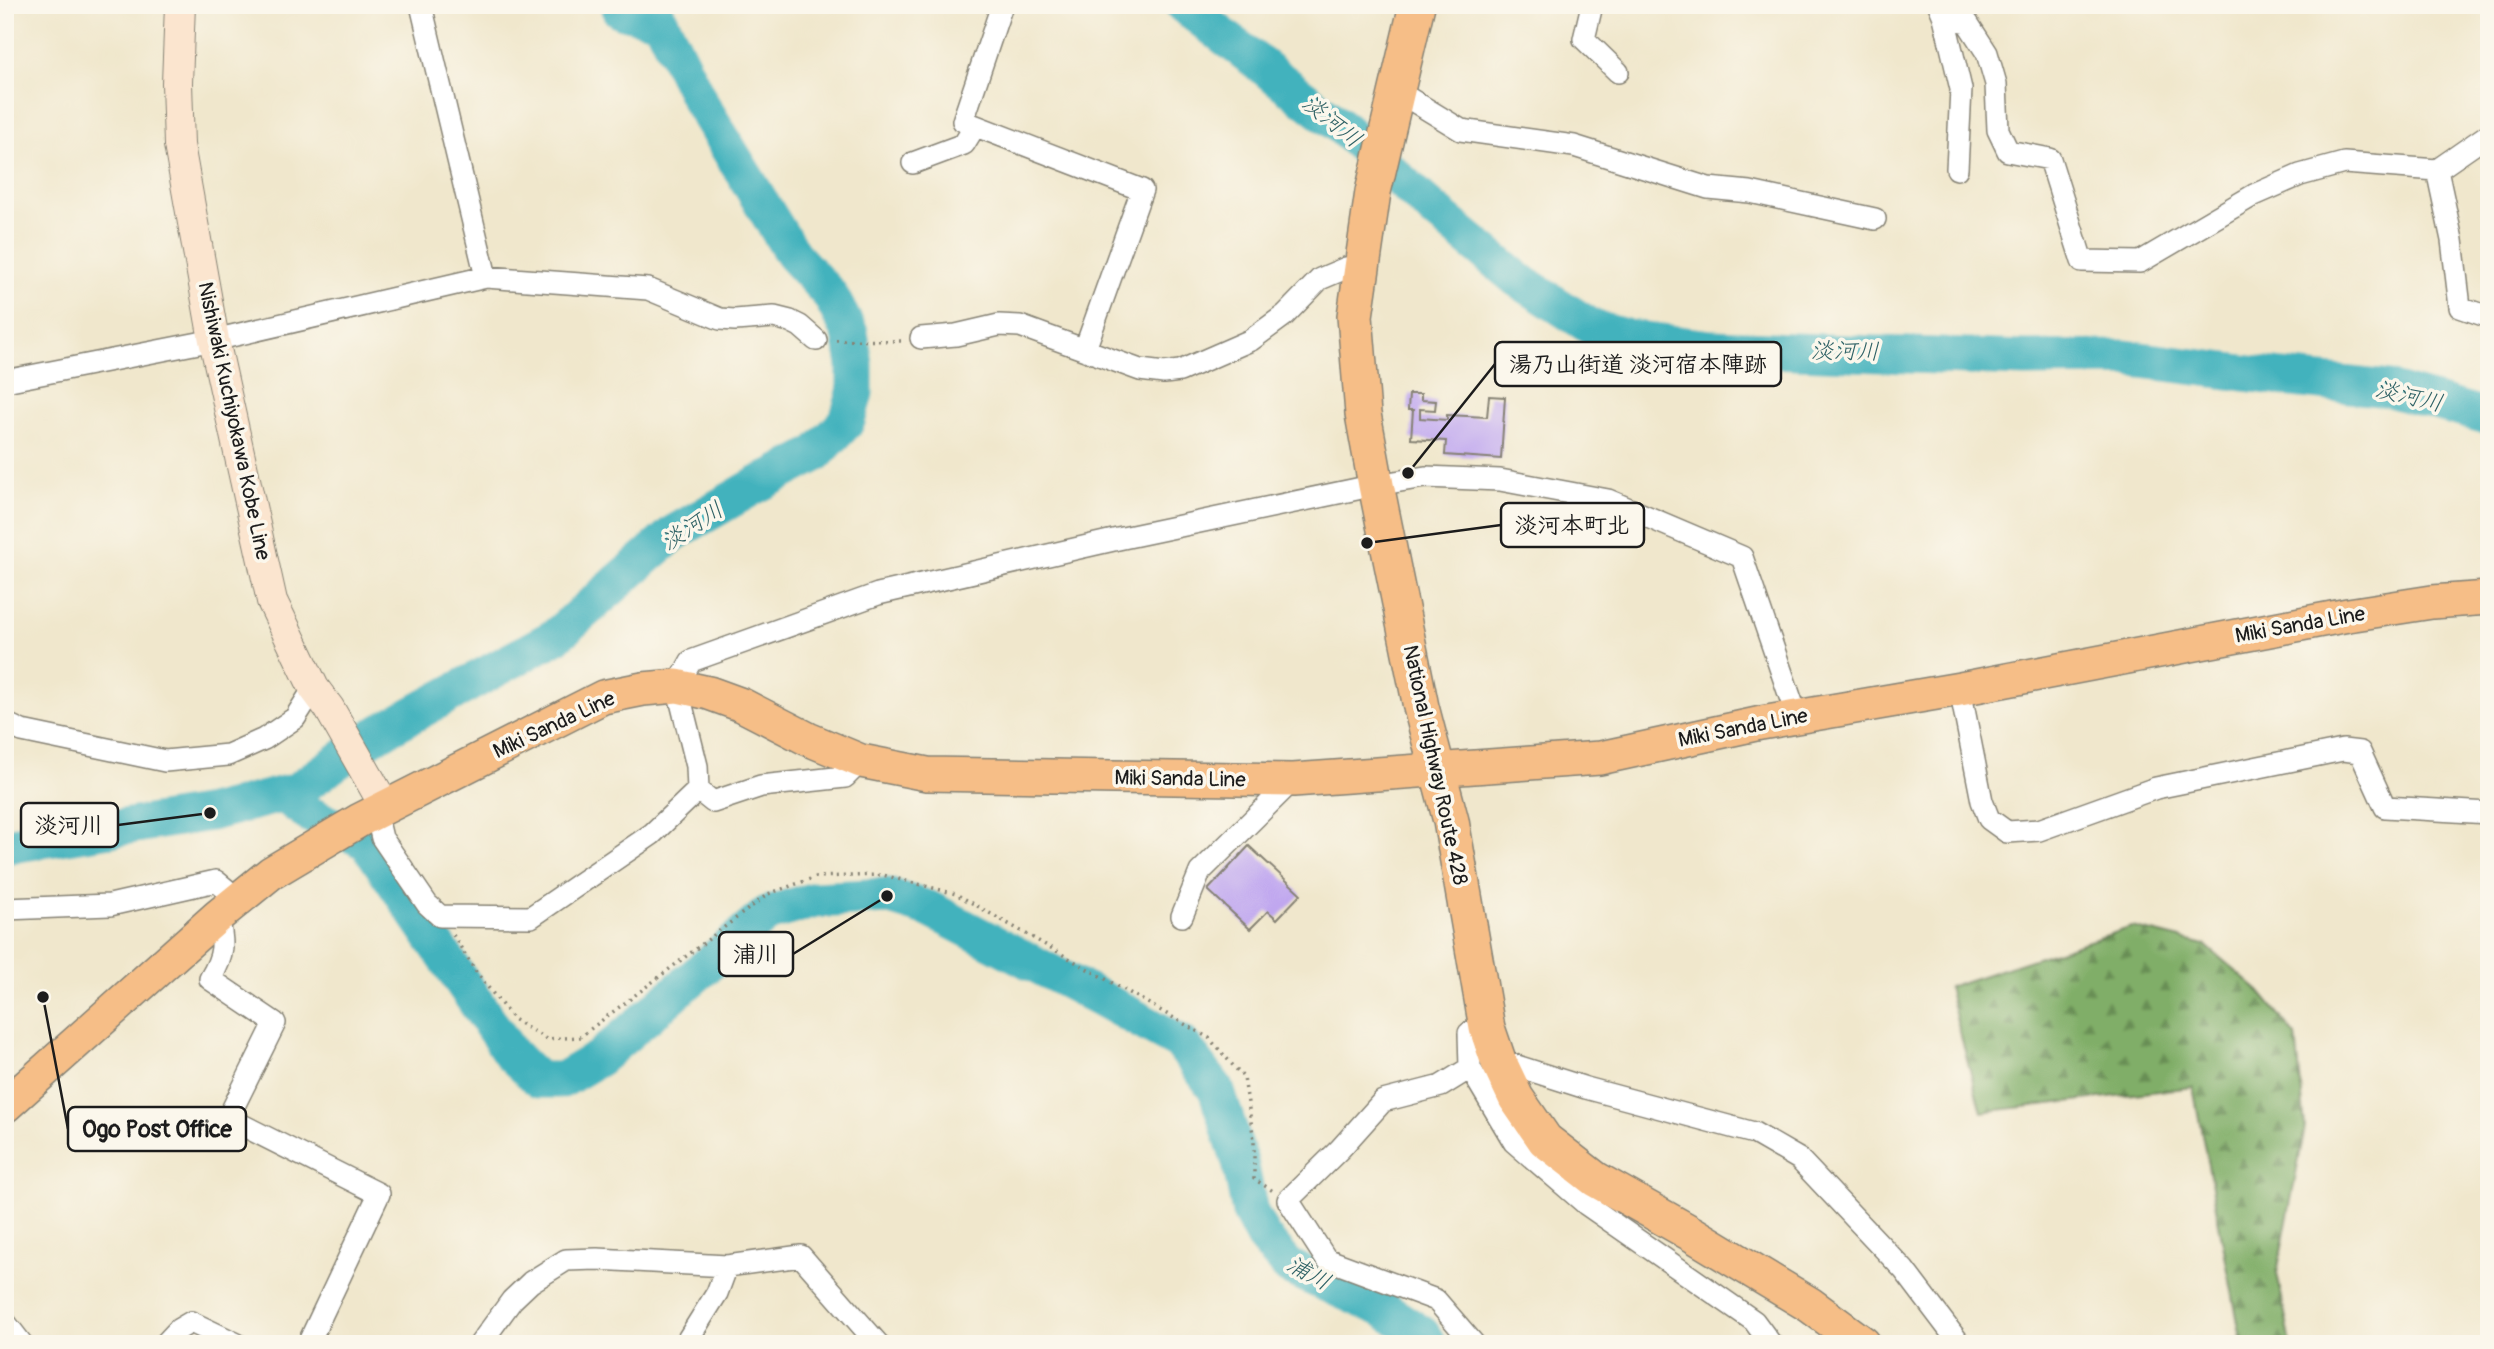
<svg xmlns="http://www.w3.org/2000/svg" width="2494" height="1349" font-family="Pangolin,'Klee One',sans-serif">
<style>
.forest{fill:url(#forest-firs);stroke:#4e6542;stroke-width:2}
.lines{fill:none;stroke-linecap:round;stroke-linejoin:round}
.river{stroke:#42b2bd;stroke-width:37}
.building{fill:#c0a7ef}
.minor-casing{stroke:#868274;stroke-width:24}
.secondary-casing{stroke:#868274;stroke-width:32}
.primary-casing{stroke:#868274;stroke-width:36}
.trunk-casing{stroke:#868274;stroke-width:38}
.path{stroke:#868274;stroke-width:3.5;stroke-dasharray:2 5;stroke-linecap:butt}
.minor{stroke:#fff;stroke-width:21}
.secondary{stroke:#fbe5cf;stroke-width:30}
.primary{stroke:#f6be87;stroke-width:33}
.trunk{stroke:#f6be87;stroke-width:35}
.labels{text-anchor:middle;dominant-baseline:central;stroke-width:7;stroke-linejoin:round;paint-order:stroke}
.street-label{font-size:21px;fill:#1c1c1c;stroke:#fbf7ec}
.water-label{font-size:23px;font-style:italic;fill:#2d6064;stroke:#fbf7ec}
.leader{fill:none;stroke:#1c1c1c;stroke-width:2.5}
.callout-dot{fill:#1c1c1c;stroke:#fbf7ec;stroke-width:2.5}
.callout{fill:#fbf7ec;stroke:#1c1c1c;stroke-width:2.5}
.callout-label{font-size:23px;text-anchor:middle;font-weight:bold;fill:#1c1c1c}
</style>
<defs>
<pattern id="forest-firs" width="22" height="20" patternUnits="userSpaceOnUse" patternTransform="scale(1.75)"><rect width="22" height="20" fill="#80ae67"/><path d="M5 1l3.5 6h-7zM16 11l3.5 6h-7z" fill="#688d54"/></pattern>
</defs>
<rect width="100%" height="100%" fill="#fbf7ec"/>
<filter id="ink" filterUnits="userSpaceOnUse"><feTurbulence type="fractalNoise" baseFrequency=".0143" numOctaves="2"/><feDisplacementMap in="SourceGraphic" scale="14" xChannelSelector="R" yChannelSelector="G"/><feConvolveMatrix kernelMatrix="1 2 1 2 8 2 1 2 1" color-interpolation-filters="sRGB"/></filter>
<filter id="wash" filterUnits="userSpaceOnUse"><feTurbulence type="fractalNoise" baseFrequency=".00686" numOctaves="4" result="noise"/><feDisplacementMap in="SourceGraphic" scale="28" xChannelSelector="R" yChannelSelector="G"/><feGaussianBlur stdDeviation="1.57" result="paint"/><feColorMatrix in="noise" values="0 0 0 0 0 0 0 0 0 0 0 0 0 0 0 0 0 1.4 0 .05"/><feComposite in="paint" operator="in"/></filter>
<g filter="url(#wash)">
<rect width="100%" height="100%" fill="#f0e7cc"/>
<path class="forest" d="M 2132,927 L 2205,945 L 2259,991 L 2296,1036 L 2305,1127 L 2277,1273 L 2291,1344 L 2242,1344 L 2193,1087 L 1981,1112 L 1948,987 Z"/>
<g class="lines">
<path class="river" d="M 1183,5 L 1339,125 L 1430,207 L 1517,279 L 1593,328 L 1629,338 L 1712,348 L 2025,359 L 2125,358 L 2283,378 L 2389,389 L 2489,417
M 289,793 L 294,803 L 311,815 L 367,842 L 511,1054 L 539,1080 L 562,1080 L 599,1058 L 767,914 L 815,900 L 887,896 L 929,909 L 1096,996 L 1181,1043 L 1216,1089 L 1240,1162 L 1250,1212 L 1263,1237 L 1289,1267 L 1383,1309 L 1422,1334 L 1428,1344
M 5,846 L 210,813 L 296,791 L 372,737 L 556,636 L 674,533 L 755,486 L 816,454 L 847,421 L 855,393 L 855,365 L 850,333 L 830,295 L 793,255 L 700,102 L 660,20 L 620,10 L 619,5"/>
</g>
<g id="blocks">
<path class="building" d="M 1409,394 L 1421,394 L 1421,400 L 1436,401 L 1435,410 L 1420,409 L 1420,418 L 1447,420 L 1447,415 L 1487,417 L 1489,396 L 1505,397 L 1501,459 L 1445,455 L 1446,441 L 1411,439 L 1413,410 L 1408,410 Z
M 1249,846 L 1301,894 L 1277,919 L 1268,911 L 1250,929 L 1208,890 Z"/>
</g>
</g>
<g filter="url(#ink)">
<use href="#blocks" fill-opacity="0" stroke="#868274" stroke-width="2"/>
<g class="lines">
<g class="minor-casing">
<path id="minor" d="M 421,5 L 486,277
M 1002,5 L 963,121 L 1142,190 L 1085,349
M 1592,5 L 1584,39 L 1618,72
M 1939,5 L 1944,17 L 1967,22 L 1987,53 L 1996,84 L 1998,130 L 2008,151 L 2050,159 L 2082,261 L 2140,262 L 2254,195 L 2300,175 L 2344,163 L 2437,170 L 2452,240 L 2460,307 L 2489,317
M 1944,17 L 1961,89 L 1957,169
M 1397,91 L 1461,130 L 1574,146 L 1708,188 L 1750,192 L 1875,219
M 913,163 L 964,144 L 975,126
M 2437,170 L 2489,134
M 921,338 L 956,335 L 999,325 L 1020,326 L 1140,370 L 1164,373 L 1180,371 L 1251,340 L 1285,315 L 1320,279 L 1346,268 L 1362,267
M 5,381 L 214,340 L 486,277 L 648,289 L 720,319 L 735,320 L 774,317 L 790,321 L 800,326 L 816,340
M 1960,689 L 1982,801 L 1989,819 L 2007,832 L 2039,830 L 2156,788 L 2343,750 L 2360,752 L 2385,807 L 2489,813
M 5,723 L 22,731 L 165,761 L 228,755 L 264,739 L 295,718 L 314,688
M 698,790 L 713,802 L 761,786 L 845,777 L 861,761
M 376,813 L 382,838 L 427,904 L 440,916 L 531,917 L 652,834 L 698,790 L 697,766 L 677,686 L 691,661 L 878,594 L 1118,539 L 1376,485 L 1425,477 L 1500,480 L 1608,500 L 1742,557 L 1797,717
M 5,909 L 110,905 L 216,881 L 239,900
M 218,916 C 224,944 225,954 210,979 L 275,1023 L 228,1118 L 379,1194 L 308,1344
M 1182,916 L 1200,872 L 1293,780
M 1487,1028 L 1469,1033 L 1470,1068 L 1514,1142 L 1587,1205 L 1754,1321 L 1771,1344
M 1498,1060 L 1586,1088 L 1754,1133 L 1799,1159 L 1904,1270 L 1960,1344
M 1470,1068 L 1441,1086 L 1383,1101 L 1340,1149 L 1288,1200 L 1326,1259 L 1436,1300 L 1474,1344
M 5,1322 L 22,1344
M 165,1344 L 179,1329 L 191,1322 L 237,1344
M 480,1344 L 512,1300 L 531,1282 L 566,1260 L 597,1259 L 727,1266 L 801,1256 L 878,1344
M 685,1344 L 717,1293 L 727,1266"/>
</g>
<g class="secondary-casing">
<path id="secondary" d="M 180,5 L 177,83 L 179,145 L 214,340 L 272,601 L 314,688 L 329,708 L 386,808"/>
</g>
<g class="primary-casing">
<path id="primary" d="M 5,1106 L 218,916 L 271,873 L 360,820 L 603,697 L 643,689 L 677,686 L 709,693 L 742,705 L 808,739 L 861,761 L 927,774 L 1293,780 L 1600,758 L 1761,723 L 1960,689 L 2348,615 L 2432,602 L 2489,598"/>
</g>
<g class="trunk-casing">
<path id="trunk" d="M 1417,5 L 1373,192 L 1355,316 L 1363,414 L 1376,485 L 1421,707 L 1451,821 L 1487,1028 L 1498,1060 L 1516,1098 L 1545,1140 L 1595,1179 L 1694,1235 L 1810,1305 L 1863,1344"/>
</g>
<path class="path" d="M 836,340 L 902,341
M 453,935 L 476,972 L 513,1019 L 546,1039 L 580,1037 L 768,894 L 816,877 L 883,875 L 956,894 L 1209,1038 L 1244,1078 L 1254,1140 L 1254,1179 L 1273,1191"/>
<use href="#minor" class="minor"/>
<use href="#secondary" class="secondary"/>
<use href="#primary" class="primary"/>
<use href="#trunk" class="trunk"/>
</g>
</g>
<g class="labels">
<g class="street-label">
<text transform="translate(234 421) rotate(78)">Nishiwaki Kuchiyokawa Kobe Line</text>
<text transform="translate(2300 625) rotate(-10)">Miki Sanda Line</text>
<text transform="translate(554 725) rotate(-25)">Miki Sanda Line</text>
<text transform="translate(1743 728) rotate(-11)">Miki Sanda Line</text>
<text transform="translate(1435 765) rotate(78)">National Highway Route 428</text>
<text transform="translate(1180 779) rotate(1)">Miki Sanda Line</text>
</g>
<g class="water-label">
<text transform="translate(1332 121) rotate(39)">淡河川</text>
<text transform="translate(1845 351) rotate(1)">淡河川</text>
<text transform="translate(2409 396) rotate(13)">淡河川</text>
<text transform="translate(692 526) rotate(-33)">淡河川</text>
<text transform="translate(1309 1273) rotate(29)">浦川</text>
</g>
</g>
<path class="leader" d="M1408 473L1495 364M1367 543L1501 525M210 813L118 825M887 896L793 954M43 997L68 1129"/>
<g class="callout-dot">
<circle cx="1408" cy="473" r="7"/>
<circle cx="1367" cy="543" r="7"/>
<circle cx="210" cy="813" r="7"/>
<circle cx="887" cy="896" r="7"/>
<circle cx="43" cy="997" r="7"/>
</g>
<g class="callout">
<rect x="1495" y="342" width="286" height="44" rx="7"/>
<rect x="1501" y="503" width="143" height="44" rx="7"/>
<rect x="21" y="803" width="97" height="44" rx="7"/>
<rect x="719" y="932" width="74" height="44" rx="7"/>
<rect x="68" y="1107" width="178" height="44" rx="7"/>
</g>
<g class="callout-label">
<text x="1638" y="372">湯乃山街道 淡河宿本陣跡</text>
<text x="1572" y="533">淡河本町北</text>
<text x="69" y="833">淡河川</text>
<text x="756" y="962">浦川</text>
<text x="157" y="1137">Ogo Post Office</text>
</g>
<rect width="2494" height="1349" fill="none" stroke="#fbf7ec" stroke-width="28"/>
</svg>
